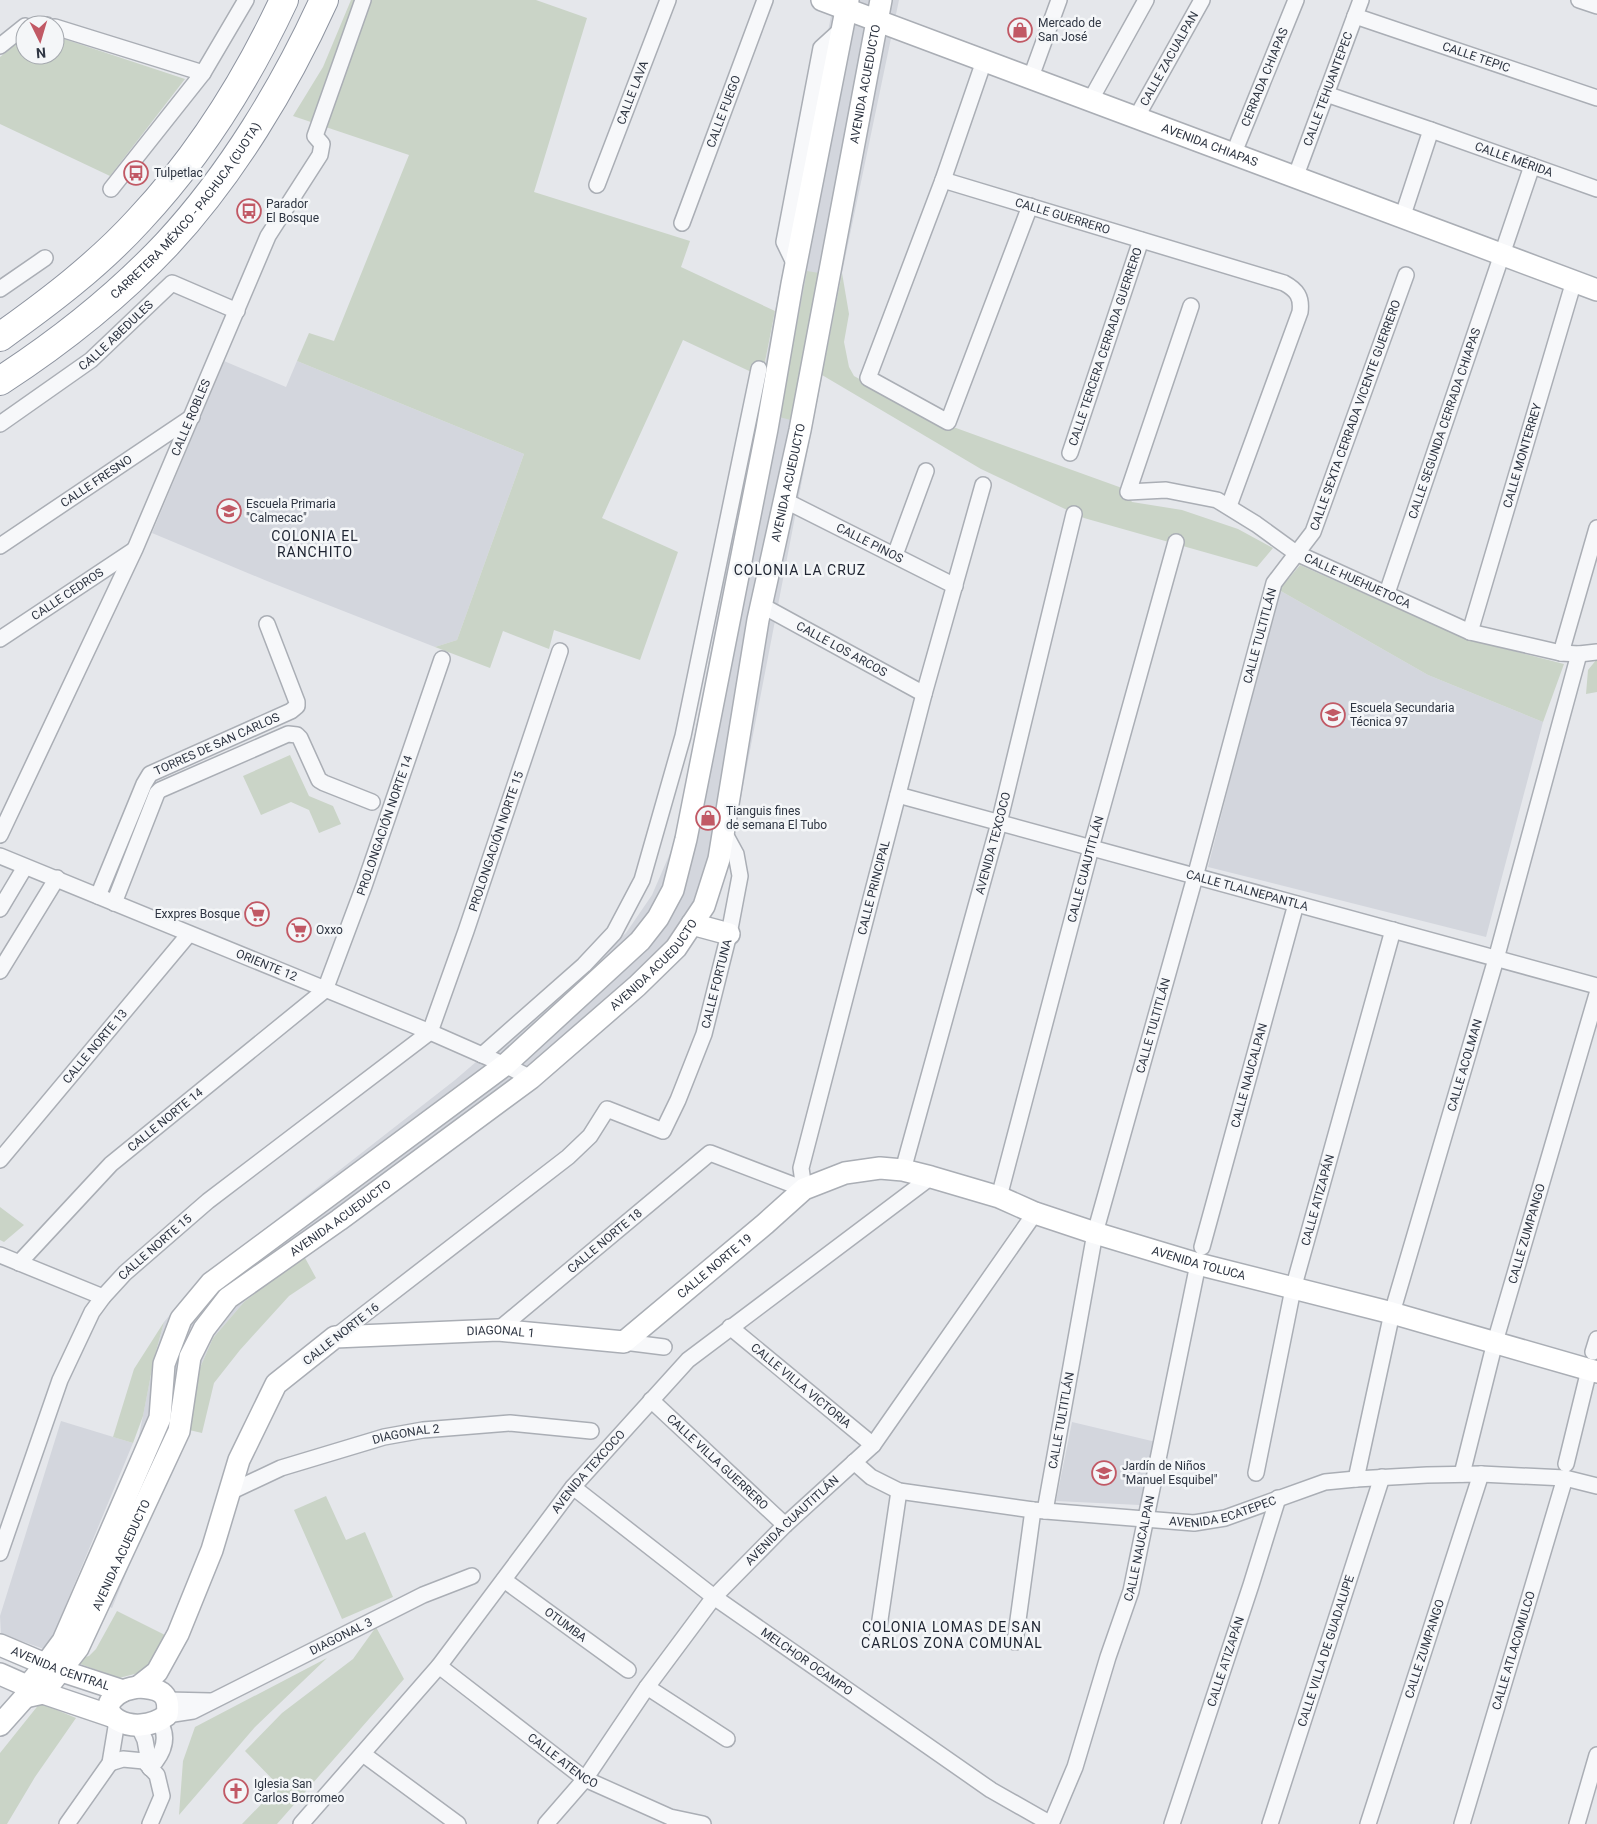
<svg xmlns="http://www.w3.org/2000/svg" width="1597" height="1824" font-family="Roboto,sans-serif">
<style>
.built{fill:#d3d6dd}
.green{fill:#cad4c7}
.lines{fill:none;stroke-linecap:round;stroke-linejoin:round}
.street-casing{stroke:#aaaeb5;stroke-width:18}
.secondary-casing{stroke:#aaaeb5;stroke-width:24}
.highway-casing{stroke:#8e94a0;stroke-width:30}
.street{stroke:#f7f8fa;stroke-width:15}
.secondary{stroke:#fff;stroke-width:21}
.highway{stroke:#fff;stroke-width:28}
.labels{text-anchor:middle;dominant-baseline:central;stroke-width:5;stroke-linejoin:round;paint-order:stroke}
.poi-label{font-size:12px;fill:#2e3542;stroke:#f4f6f8;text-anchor:start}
.street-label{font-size:12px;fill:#2e3542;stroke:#f4f6f8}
.neighbourhood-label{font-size:14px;letter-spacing:1px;fill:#202633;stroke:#f4f6f8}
</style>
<rect width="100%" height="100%" fill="#e5e7eb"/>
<path class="built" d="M 834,0 L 899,0 L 842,273 L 731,849 L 710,913 L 557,1064 L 244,1302 L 213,1338 L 199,1370 L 185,1429 L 112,1608 L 75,1591 L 138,1441 L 154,1359 L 164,1322 L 199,1280 L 455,1080 L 626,933 L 652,895 L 674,844 Z
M 224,361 L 286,387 L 297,361 L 524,454 L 457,640 L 435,647 L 267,581 L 152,533 Z
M 1279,590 L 1428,675 L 1543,722 L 1486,937 L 1208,867 Z
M 61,1421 L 133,1443 L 47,1650 L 1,1634 L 0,1616 Z
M 1072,1422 L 1156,1442 L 1149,1462 L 1140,1505 L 1056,1501 Z"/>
<path class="green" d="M 351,0 L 536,0 L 587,18 L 534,192 L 690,241 L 681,267 L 775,311 L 762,377 L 683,340 L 602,518 L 678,552 L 640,660 L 554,630 L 549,649 L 503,631 L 490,668 L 435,647 L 457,640 L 524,454 L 297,361 L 309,333 L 334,341 L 409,155 L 293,116 L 323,67 Z
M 55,36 L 185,79 L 110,176 L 0,124 L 0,57 L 25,37 L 25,55 L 55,55 Z
M 807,271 L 819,273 L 791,420 L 779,417 Z
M 842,273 L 849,314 L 844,342 L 849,367 L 854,376 L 934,420 L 1122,488 L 1132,502 L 1182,510 L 1238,529 L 1273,548 L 1257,567 L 1084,518 L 981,469 L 822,375 Z
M 1300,565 L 1466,639 L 1564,664 L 1543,722 L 1428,675 L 1279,590 Z
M 1597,659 L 1597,692 L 1586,694 L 1588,670 Z
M 290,755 L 309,796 L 333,806 L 341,824 L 319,833 L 309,810 L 291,802 L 261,815 L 243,776 Z
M 0,1207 L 24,1225 L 4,1242 L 0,1240 Z
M 304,1256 L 316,1278 L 289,1296 L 240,1350 L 214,1383 L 202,1433 L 185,1429 L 199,1370 L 213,1338 L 244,1302 Z
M 164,1322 L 154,1359 L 143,1416 L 133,1443 L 113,1437 L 134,1369 Z
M 326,1496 L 346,1540 L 365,1532 L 393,1597 L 342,1619 L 294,1510 Z
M 117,1611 L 173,1639 L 158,1668 L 119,1678 L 72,1661 L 89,1656 L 96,1649 Z
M 376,1627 L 404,1679 L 277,1824 L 242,1824 L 279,1786 L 245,1751 L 282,1713 L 353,1659 Z
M 327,1658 L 255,1727 L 179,1815 L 183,1761 L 195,1727 Z
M 40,1703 L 76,1718 L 35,1777 L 7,1824 L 0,1824 L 0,1753 Z"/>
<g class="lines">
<g class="street-casing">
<g id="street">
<path d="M 1579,0 L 1597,6"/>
<path id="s1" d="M 1355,16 L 1597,98"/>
<path d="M 38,25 L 47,25"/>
<path d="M 55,27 L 203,73"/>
<path d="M 0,46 L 25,26"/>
<path d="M 984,61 L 943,180 L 868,378 L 948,422 L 1030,206"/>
<path d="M 1031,77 L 1059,0"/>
<path id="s2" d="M 1326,94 L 1431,130 L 1597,189"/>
<path d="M 1090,101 L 1146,0"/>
<path id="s3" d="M 1136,118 L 1202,0"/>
<path id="s4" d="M 1233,155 L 1296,0"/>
<path id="s5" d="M 1295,178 L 1361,0"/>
<path id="s6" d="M 943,180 L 1284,283 C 1297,290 1302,297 1300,312 L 1229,506"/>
<path id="s7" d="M 597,185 L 668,0"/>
<path d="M 111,189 L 203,73 L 246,0"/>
<path d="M 1402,218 L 1431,130"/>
<path id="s8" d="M 682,223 L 765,0"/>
<path d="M 796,267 L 784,242 L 821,48 L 843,28"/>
<path d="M 0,289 L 45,258"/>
<path id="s9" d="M 1191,306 L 1128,492 L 1166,490 L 1217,500 L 1256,524 L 1296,553 L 1470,632 L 1561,653 L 1579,654 L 1597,652"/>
<path id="s10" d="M 0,424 L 91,360 L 172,283 L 237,311"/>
<path id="s11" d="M 1070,453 L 1141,240"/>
<path id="s12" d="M 784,500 L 955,586"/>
<path id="s13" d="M 0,546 L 192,417"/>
<path d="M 895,555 L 926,471"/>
<path id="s14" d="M 1387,593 L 1532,166"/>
<path id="s15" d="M 761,605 L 924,694"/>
<path id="s16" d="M 1470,632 L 1574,281"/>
<path id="s17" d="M 0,639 L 134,550"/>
<path d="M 1561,653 L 1597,528"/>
<path id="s18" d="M 898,795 L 1597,986"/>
<path id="s19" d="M 0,835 L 135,549 L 268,236 L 320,155 L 322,144 L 315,136 L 363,0"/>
<path id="s20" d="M 0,856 L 430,1032 L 505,1065 L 531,1078"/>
<path id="s21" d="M 98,896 L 144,784 L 150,774 L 291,711 L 297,706 L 297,702 L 267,624"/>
<path d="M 114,903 L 157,793 L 160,790 L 288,734 L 297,735 L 300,738 L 319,780 L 324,783 L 372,802"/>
<path d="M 0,909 L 25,867"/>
<path d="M 0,971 L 57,878"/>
<path d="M 482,1055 L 584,965 L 614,933 L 642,880 L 683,736 L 759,369"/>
<path id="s22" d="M 0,1160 L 189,934"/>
<path id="s23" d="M 903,1170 L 999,823 L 1074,514"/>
<path id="s24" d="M 804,1189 L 801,1168 L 924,694 L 983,485"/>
<path id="s25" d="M 999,1197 L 1091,848 L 1176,542"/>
<path id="s26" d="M 1202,1247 L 1296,904"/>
<path d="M 0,1255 L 103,1297"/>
<path id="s27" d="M 19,1263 L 111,1164 L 325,990 L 364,886 L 442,659"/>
<path id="s28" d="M 730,1327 L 873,1445"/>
<path id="s29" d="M 498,1330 L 710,1153 L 804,1189"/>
<path id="s30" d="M 335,1337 L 568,1157 L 590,1136 L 607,1109 L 663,1131 L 678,1100 L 704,1034 L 729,934 L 740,876 L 736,854 L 724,832"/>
<path d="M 624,1342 L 664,1347"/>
<path d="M 1593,1352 L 1597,1339"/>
<path id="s31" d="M 651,1400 L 785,1525"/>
<path id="s32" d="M 854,1462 L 871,1477 L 899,1491 L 1033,1510 L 1194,1523 L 1225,1518 L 1325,1482 L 1356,1479 L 1427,1475 L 1481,1474 L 1565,1478 L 1597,1486"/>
<path d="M 1566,1464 L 1589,1370"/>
<path id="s33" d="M 1256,1473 L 1293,1289 L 1393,930"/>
<path id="s34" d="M 1462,1474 L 1495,1342 L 1597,994"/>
<path id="s35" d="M 1356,1479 L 1392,1313 L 1496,959 L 1579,654"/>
<path id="s36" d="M 573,1487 L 714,1597 L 991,1790 L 1051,1824"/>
<path id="s37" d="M 230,1492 L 281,1468 L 384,1437 L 423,1430 L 510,1423 L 591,1431"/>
<path id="s38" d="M 1045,1511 L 1095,1233 L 1195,877 L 1274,583 L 1313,532 L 1406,275"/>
<path id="s39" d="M 0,1553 L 60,1380 L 92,1312 L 103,1297 L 125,1273 L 208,1201 L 430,1032 L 466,931 L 560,651"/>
<path id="s40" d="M 504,1580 L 628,1670"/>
<path d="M 877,1640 L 899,1491"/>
<path d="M 1015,1642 L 1033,1510"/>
<path id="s41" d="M 439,1666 L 585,1779 L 670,1817 L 703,1824"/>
<path d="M 647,1687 L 727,1739"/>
<path d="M 167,1700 L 210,1701"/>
<path id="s42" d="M 167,1715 L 193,1711 L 423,1595 L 472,1576"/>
<path d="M 138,1725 L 145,1740 L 150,1768"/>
<path d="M 363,1754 L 458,1824"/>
<path d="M 110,1763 L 123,1759 L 144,1761 L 157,1775 L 162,1796 L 150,1824"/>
<path d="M 150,1768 C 163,1754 170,1738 159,1721"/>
<path d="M 67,1824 L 110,1763 L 117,1721"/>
<path id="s43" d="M 301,1824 L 439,1666 L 573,1487 L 688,1360 L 931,1177"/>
<path id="s44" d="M 546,1824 L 585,1779 L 647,1687 L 714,1597 L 785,1525 L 873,1445 L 1035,1213"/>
<path id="s45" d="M 1051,1824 L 1075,1767 L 1108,1657 L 1131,1591 L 1198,1264"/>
<path id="s46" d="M 1172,1824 L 1251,1585 L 1278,1498"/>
<path id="s47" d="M 1270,1824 L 1382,1477"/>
<path id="s48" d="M 1368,1824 L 1481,1474"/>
<path id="s49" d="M 1462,1824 L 1565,1478"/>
<path d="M 1577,1824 L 1597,1755"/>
</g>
</g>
<g class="secondary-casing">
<g id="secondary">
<path id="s50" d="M 822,0 L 1597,290"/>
<path d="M 692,924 L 729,934"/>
<path id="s51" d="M 0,1645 L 59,1670 L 123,1691"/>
<path d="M 0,1674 L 43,1693 L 111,1716"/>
<path id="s52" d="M 138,1687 L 157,1672 L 178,1634 L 212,1550 L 239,1460 L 276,1384 L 335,1337 L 498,1330 L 624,1342 L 765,1224 L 804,1189 L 845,1173 L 880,1168 L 903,1170 L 931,1177 L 999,1197 L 1035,1213 L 1095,1233 L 1198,1264 L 1392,1313 L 1597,1372"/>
<path d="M 138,1687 C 158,1688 171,1692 167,1715 C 134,1741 84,1711 123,1691 C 127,1689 133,1688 138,1687 Z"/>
<path id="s53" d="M 25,1697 L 43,1693 L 78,1648 L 179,1431 L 190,1357 L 204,1329 L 228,1298 L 339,1220 L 531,1078 L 637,986 L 676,948 L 704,906 L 719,859 L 758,620 L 800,430 L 881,0"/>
<path d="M 0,1725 L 25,1697 L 28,1686 L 46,1664 L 63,1641 L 160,1418 L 164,1364 L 181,1319 L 211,1283 L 505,1065 L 640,941 L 658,918 L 673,890 L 686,839 L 767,429 L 792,284 L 848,0"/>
</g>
</g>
<g class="highway-casing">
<g id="highway">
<path d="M 0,337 C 49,302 98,265 139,220 C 199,156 247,79 284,0"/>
<path id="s54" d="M 0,381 C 60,342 118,296 167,244 C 231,175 285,86 324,0"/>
</g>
</g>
<use href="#street" class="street"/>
<use href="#secondary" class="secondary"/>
<use href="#highway" class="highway"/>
</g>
<defs>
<g id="shop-ring" transform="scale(1.25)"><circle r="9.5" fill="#f4f6f8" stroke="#c15965" stroke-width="1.5"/><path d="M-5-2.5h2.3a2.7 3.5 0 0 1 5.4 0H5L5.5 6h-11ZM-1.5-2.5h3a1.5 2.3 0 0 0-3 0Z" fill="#c15965"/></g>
<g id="bus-ring" transform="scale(1.25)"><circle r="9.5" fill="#f4f6f8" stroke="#c15965" stroke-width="1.5"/><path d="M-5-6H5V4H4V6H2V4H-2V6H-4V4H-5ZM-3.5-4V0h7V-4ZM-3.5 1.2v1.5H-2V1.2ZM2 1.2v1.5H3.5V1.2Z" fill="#c15965"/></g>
<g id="school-ring" transform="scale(1.25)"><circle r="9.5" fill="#f4f6f8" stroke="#c15965" stroke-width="1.5"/><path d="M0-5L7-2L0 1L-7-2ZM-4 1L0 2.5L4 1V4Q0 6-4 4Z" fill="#c15965"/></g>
<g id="supermarket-ring" transform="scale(1.25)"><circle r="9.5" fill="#f4f6f8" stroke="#c15965" stroke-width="1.5"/><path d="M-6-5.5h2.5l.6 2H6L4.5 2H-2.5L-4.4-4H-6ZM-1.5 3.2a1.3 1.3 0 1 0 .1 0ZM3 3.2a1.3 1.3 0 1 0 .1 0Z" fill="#c15965"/></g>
<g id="church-ring" transform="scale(1.25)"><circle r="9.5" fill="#f4f6f8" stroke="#c15965" stroke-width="1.5"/><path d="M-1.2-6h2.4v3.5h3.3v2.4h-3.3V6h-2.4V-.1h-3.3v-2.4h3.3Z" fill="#c15965"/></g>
</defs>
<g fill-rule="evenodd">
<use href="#shop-ring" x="1020" y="30"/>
<use href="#bus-ring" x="136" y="173"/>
<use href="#bus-ring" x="249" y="211"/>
<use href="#school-ring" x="229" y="511"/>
<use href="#school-ring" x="1333" y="715"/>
<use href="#shop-ring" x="708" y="818"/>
<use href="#supermarket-ring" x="257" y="914"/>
<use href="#supermarket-ring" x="299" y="930"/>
<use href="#school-ring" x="1104" y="1473"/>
<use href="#church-ring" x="236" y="1791"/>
</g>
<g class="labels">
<g class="poi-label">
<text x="1038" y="23">Mercado de<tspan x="1038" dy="14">San José</tspan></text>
<text x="154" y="173">Tulpetlac</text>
<text x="266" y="204">Parador<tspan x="266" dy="14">El Bosque</tspan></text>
<text x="246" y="504">Escuela Primaria<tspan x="246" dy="14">"Calmecac"</tspan></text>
<text x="1350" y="708">Escuela Secundaria<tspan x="1350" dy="14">Técnica 97</tspan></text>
<text x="726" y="811">Tianguis fines<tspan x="726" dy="14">de semana El Tubo</tspan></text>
<text x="240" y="914" text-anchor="end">Exxpres Bosque</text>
<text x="316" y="930">Oxxo</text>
<text x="1122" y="1466">Jardín de Niños<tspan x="1122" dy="14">"Manuel Esquibel"</tspan></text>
<text x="254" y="1784">Iglesia San<tspan x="254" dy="14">Carlos Borromeo</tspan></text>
</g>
<g class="street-label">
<text stroke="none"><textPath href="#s1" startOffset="128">CALLE TEPIC</textPath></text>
<text stroke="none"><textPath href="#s3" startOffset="68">CALLE ZACUALPAN</textPath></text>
<text stroke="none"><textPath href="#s4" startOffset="84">CERRADA CHIAPAS</textPath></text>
<text stroke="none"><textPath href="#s53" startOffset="1918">AVENIDA ACUEDUCTO</textPath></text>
<text stroke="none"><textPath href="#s5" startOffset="95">CALLE TEHUANTEPEC</textPath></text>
<text stroke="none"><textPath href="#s7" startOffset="99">CALLE LAVA</textPath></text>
<text stroke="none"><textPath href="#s8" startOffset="119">CALLE FUEGO</textPath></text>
<text stroke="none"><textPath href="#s50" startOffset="414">AVENIDA CHIAPAS</textPath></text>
<text stroke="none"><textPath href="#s2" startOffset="199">CALLE MÉRIDA</textPath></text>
<text stroke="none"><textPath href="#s54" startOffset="254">CARRETERA MÉXICO - PACHUCA (CUOTA)</textPath></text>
<text stroke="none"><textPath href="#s6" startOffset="125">CALLE GUERRERO</textPath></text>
<text stroke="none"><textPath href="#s10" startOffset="146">CALLE ABEDULES</textPath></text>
<text stroke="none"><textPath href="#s11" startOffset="112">CALLE TERCERA CERRADA GUERRERO</textPath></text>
<text stroke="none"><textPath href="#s38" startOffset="1145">CALLE SEXTA CERRADA VICENTE GUERRERO</textPath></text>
<text stroke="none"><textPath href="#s19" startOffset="459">CALLE ROBLES</textPath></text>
<text stroke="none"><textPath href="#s14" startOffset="179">CALLE SEGUNDA CERRADA CHIAPAS</textPath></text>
<text stroke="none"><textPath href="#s16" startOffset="184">CALLE MONTERREY</textPath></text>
<text stroke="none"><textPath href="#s13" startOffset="116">CALLE FRESNO</textPath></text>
<text stroke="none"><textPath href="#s53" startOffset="1512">AVENIDA ACUEDUCTO</textPath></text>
<text stroke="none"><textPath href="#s12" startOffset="96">CALLE PINOS</textPath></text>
<text stroke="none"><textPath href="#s9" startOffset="449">CALLE HUEHUETOCA</textPath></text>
<text stroke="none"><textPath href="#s17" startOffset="81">CALLE CEDROS</textPath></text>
<text stroke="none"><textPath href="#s38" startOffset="902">CALLE TULTITLÁN</textPath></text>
<text stroke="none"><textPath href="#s15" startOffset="92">CALLE LOS ARCOS</textPath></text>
<text stroke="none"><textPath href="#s21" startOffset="206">TORRES DE SAN CARLOS</textPath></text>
<text stroke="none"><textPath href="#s27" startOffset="586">PROLONGACIÓN NORTE 14</textPath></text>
<text stroke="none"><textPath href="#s39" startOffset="900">PROLONGACIÓN NORTE 15</textPath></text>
<text stroke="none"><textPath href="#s23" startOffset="339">AVENIDA TEXCOCO</textPath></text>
<text stroke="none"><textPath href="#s25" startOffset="339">CALLE CUAUTITLÁN</textPath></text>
<text stroke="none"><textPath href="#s24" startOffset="311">CALLE PRINCIPAL</textPath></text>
<text stroke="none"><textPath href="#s18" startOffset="362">CALLE TLALNEPANTLA</textPath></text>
<text stroke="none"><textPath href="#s53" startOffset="1002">AVENIDA ACUEDUCTO</textPath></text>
<text stroke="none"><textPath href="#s20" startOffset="288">ORIENTE 12</textPath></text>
<text stroke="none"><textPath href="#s30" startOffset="574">CALLE FORTUNA</textPath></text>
<text stroke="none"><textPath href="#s38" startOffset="498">CALLE TULTITLÁN</textPath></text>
<text stroke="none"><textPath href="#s22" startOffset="148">CALLE NORTE 13</textPath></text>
<text stroke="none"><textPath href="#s35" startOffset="428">CALLE ACOLMAN</textPath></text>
<text stroke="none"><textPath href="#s26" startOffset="178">CALLE NAUCALPAN</textPath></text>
<text stroke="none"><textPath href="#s27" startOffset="205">CALLE NORTE 14</textPath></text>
<text stroke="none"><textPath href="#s33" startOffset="280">CALLE ATIZAPÁN</textPath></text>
<text stroke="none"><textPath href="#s53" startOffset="598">AVENIDA ACUEDUCTO</textPath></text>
<text stroke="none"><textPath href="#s34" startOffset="249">CALLE ZUMPANGO</textPath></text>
<text stroke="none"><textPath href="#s29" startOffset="139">CALLE NORTE 18</textPath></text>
<text stroke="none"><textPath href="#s39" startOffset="349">CALLE NORTE 15</textPath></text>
<text stroke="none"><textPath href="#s52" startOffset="1351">AVENIDA TOLUCA</textPath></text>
<text stroke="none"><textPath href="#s52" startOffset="820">CALLE NORTE 19</textPath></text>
<text stroke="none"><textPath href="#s52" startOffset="578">DIAGONAL 1</textPath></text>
<text transform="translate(341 1334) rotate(-38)">CALLE NORTE 16</text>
<text stroke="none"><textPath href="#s28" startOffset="92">CALLE VILLA VICTORIA</textPath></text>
<text stroke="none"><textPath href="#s38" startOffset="92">CALLE TULTITLÁN</textPath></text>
<text stroke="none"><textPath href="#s37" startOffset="186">DIAGONAL 2</textPath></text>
<text stroke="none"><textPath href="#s31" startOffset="91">CALLE VILLA GUERRERO</textPath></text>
<text stroke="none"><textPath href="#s43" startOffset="455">AVENIDA TEXCOCO</textPath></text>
<text stroke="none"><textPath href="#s32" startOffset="381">AVENIDA ECATEPEC</textPath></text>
<text stroke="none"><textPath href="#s44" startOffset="392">AVENIDA CUAUTITLÁN</textPath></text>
<text stroke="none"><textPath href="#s45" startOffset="290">CALLE NAUCALPAN</textPath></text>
<text stroke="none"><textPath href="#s53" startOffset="178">AVENIDA ACUEDUCTO</textPath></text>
<text stroke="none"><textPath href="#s40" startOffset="76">OTUMBA</textPath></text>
<text stroke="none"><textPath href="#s42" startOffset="192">DIAGONAL 3</textPath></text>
<text stroke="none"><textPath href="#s48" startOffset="184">CALLE ZUMPANGO</textPath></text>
<text stroke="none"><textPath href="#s47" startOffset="182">CALLE VILLA DE GUADALUPE</textPath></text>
<text stroke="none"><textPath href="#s49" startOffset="181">CALLE ATLACOMULCO</textPath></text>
<text stroke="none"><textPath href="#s36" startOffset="292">MELCHOR OCAMPO</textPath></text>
<text stroke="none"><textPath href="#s46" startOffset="171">CALLE ATIZAPÁN</textPath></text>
<text stroke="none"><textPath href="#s51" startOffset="65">AVENIDA CENTRAL</textPath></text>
<text stroke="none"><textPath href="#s41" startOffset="156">CALLE ATENCO</textPath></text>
</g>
<g class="neighbourhood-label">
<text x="315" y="536">COLONIA EL<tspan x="315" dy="16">RANCHITO</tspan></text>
<text x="800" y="570">COLONIA LA CRUZ</text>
<text x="952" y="1627">COLONIA LOMAS DE SAN<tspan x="952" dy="16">CARLOS ZONA COMUNAL</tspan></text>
</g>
</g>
<g transform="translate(40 40) rotate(175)"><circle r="24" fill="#f4f6f8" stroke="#a5a9af"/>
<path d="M0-4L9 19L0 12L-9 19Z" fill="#c15965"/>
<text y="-8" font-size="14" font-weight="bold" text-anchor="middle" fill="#2e3542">N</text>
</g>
</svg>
